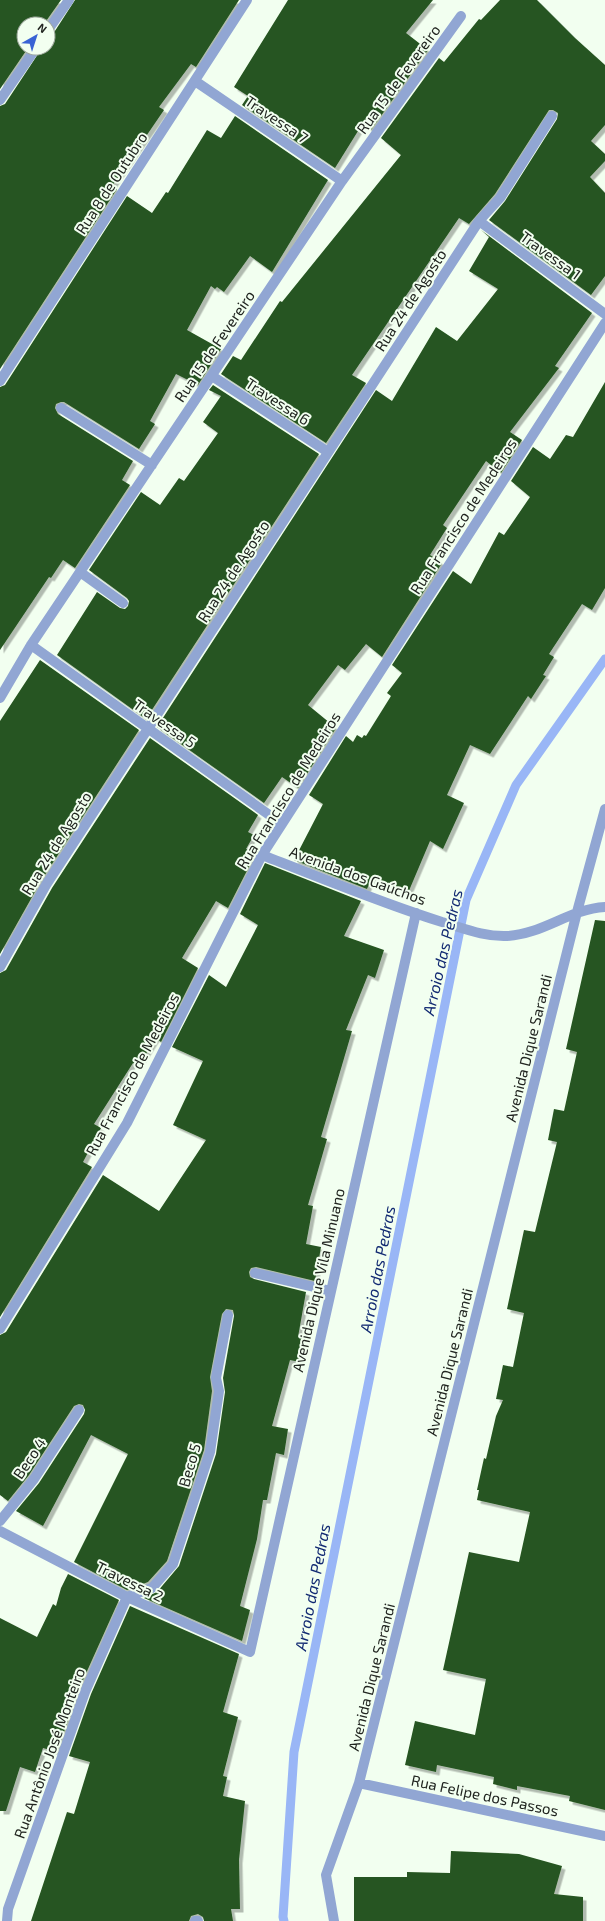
<svg xmlns="http://www.w3.org/2000/svg" width="605" height="1921" font-family="'Exo 2',sans-serif">
<style>
.lines{fill:none;stroke-linecap:round;stroke-linejoin:round}
.stream{stroke:#99b6f6;stroke-width:9}
.building{fill:#265520;filter:url(#shadow)}
.minor{stroke:#91a6d3;stroke-width:10}
.labels{text-anchor:middle;dominant-baseline:central;stroke-width:4;stroke-linejoin:round;paint-order:stroke}
.street-label{font-size:15px;fill:#212520;stroke:#f2fff0}
.water-label{font-size:16px;font-style:italic;fill:#122a72;stroke:#f2fff0}
</style>
<defs>
<filter id="shadow"><feDropShadow dx="3.5" dy="3.5" stdDeviation="0" flood-color="#0004"/></filter>
</defs>
<rect width="100%" height="100%" fill="#f2fff0"/>
<g class="lines">
<path class="stream" d="M 284,1921 L 283,1917 L 294,1752 L 466,900 L 516,785 L 605,659"/>
</g>
<path class="building" d="M 0,0 L 61,0 L 44,24 L 24,24 L 24,48 L 28,48 L 0,89 Z
M 75,0 L 239,0 L 196,67 L 191,64 L 159,107 L 164,110 L 112,186 L 117,189 L 0,369 L 0,106 L 5,104 L 42,48 L 48,48 L 48,36 L 53,34 Z
M 288,0 L 433,0 L 406,33 L 428,50 L 371,130 L 363,123 L 335,168 L 242,105 L 248,96 L 234,87 Z
M 500,0 L 537,0 L 575,38 L 605,65 L 605,125 L 591,141 L 605,154 L 605,161 L 590,177 L 605,193 L 605,276 L 591,295 L 489,220 L 505,201 L 557,119 L 558,113 L 553,110 L 549,110 L 495,194 L 469,224 L 459,218 L 352,375 L 366,383 L 326,443 L 221,374 L 233,356 L 241,360 L 280,301 L 282,302 L 401,155 L 381,138 L 439,58 L 444,62 L 479,19 L 481,20 Z
M 235,116 L 328,180 L 272,272 L 250,256 L 224,292 L 217,287 L 215,289 L 211,286 L 187,330 L 221,349 L 198,385 L 176,374 L 150,421 L 155,424 L 139,449 L 64,402 L 61,402 L 56,404 L 55,408 L 58,414 L 133,461 L 122,480 L 130,485 L 75,568 L 63,560 L 51,578 L 49,577 L 0,650 L 0,387 L 5,385 L 127,196 L 152,213 L 166,192 L 168,193 L 207,130 L 221,138 Z
M 481,230 L 592,313 L 555,366 L 559,368 L 510,432 L 522,440 L 501,473 L 486,461 L 443,525 L 447,528 L 430,555 L 442,563 L 382,657 L 366,644 L 345,670 L 338,665 L 308,705 L 336,728 L 298,788 L 282,777 L 264,803 L 157,727 L 376,390 L 392,401 L 436,327 L 457,341 L 498,289 L 469,271 L 489,237 Z
M 605,382 L 605,588 L 592,610 L 582,604 L 549,654 L 554,657 L 543,675 L 546,676 L 531,699 L 528,696 L 490,754 L 470,745 L 447,795 L 464,803 L 443,849 L 430,841 L 408,893 L 372,877 L 367,889 L 294,860 L 323,804 L 309,795 L 346,736 L 353,742 L 357,735 L 362,738 L 364,735 L 366,736 L 391,696 L 387,693 L 402,673 L 392,665 L 453,571 L 471,584 L 499,532 L 504,535 L 530,497 L 511,481 L 533,447 L 550,459 L 566,435 L 573,437 Z
M 213,385 L 319,454 L 146,719 L 57,655 L 97,592 L 120,608 L 125,609 L 128,606 L 129,601 L 127,598 L 89,570 L 141,492 L 160,505 L 179,478 L 184,481 L 218,433 L 203,422 L 221,396 L 209,390 Z
M 40,660 L 139,730 L 41,881 L 0,954 L 0,721 Z
M 150,738 L 258,815 L 248,832 L 254,835 L 246,849 L 256,853 L 228,908 L 216,901 L 182,958 L 198,968 L 161,1042 L 156,1038 L 138,1066 L 133,1063 L 94,1124 L 101,1128 L 83,1162 L 92,1167 L 0,1317 L 0,973 L 6,970 L 52,888 Z
M 265,863 L 361,901 L 344,936 L 384,950 L 375,978 L 368,975 L 346,1030 L 352,1031 L 321,1137 L 327,1139 L 308,1205 L 313,1206 L 306,1244 L 321,1247 L 315,1281 L 256,1267 L 251,1268 L 249,1272 L 250,1277 L 254,1279 L 306,1292 L 298,1337 L 304,1338 L 300,1362 L 290,1360 L 272,1426 L 288,1429 L 284,1455 L 276,1453 L 267,1500 L 263,1500 L 257,1539 L 240,1606 L 250,1610 L 242,1641 L 144,1598 L 157,1592 L 179,1566 L 216,1454 L 225,1392 L 223,1378 L 234,1316 L 233,1310 L 226,1309 L 222,1314 L 210,1377 L 212,1391 L 204,1450 L 167,1561 L 148,1582 L 127,1590 L 74,1562 L 128,1454 L 91,1435 L 43,1526 L 16,1511 L 39,1483 L 84,1414 L 85,1410 L 83,1405 L 79,1404 L 74,1406 L 29,1475 L 8,1501 L 0,1495 L 0,1335 L 6,1332 L 103,1175 L 159,1211 L 206,1140 L 173,1125 L 203,1061 L 172,1047 L 209,975 L 226,987 L 258,925 L 240,914 Z
M 595,920 L 605,921 L 605,1810 L 569,1801 L 570,1796 L 517,1786 L 517,1790 L 493,1784 L 494,1777 L 437,1765 L 436,1772 L 405,1765 L 415,1721 L 475,1735 L 486,1679 L 443,1670 L 469,1552 L 519,1562 L 530,1512 L 477,1500 L 479,1490 L 477,1490 L 484,1458 L 486,1459 L 496,1416 L 503,1400 L 496,1399 L 503,1365 L 513,1367 L 524,1313 L 507,1309 L 524,1230 L 535,1232 L 557,1142 L 548,1140 L 554,1109 L 564,1111 L 577,1052 L 566,1049 Z
M 68,1574 L 119,1600 L 79,1689 L 57,1752 L 43,1748 L 35,1772 L 20,1767 L 6,1811 L 0,1811 L 0,1618 L 37,1637 L 53,1604 L 56,1606 L 61,1588 Z
M 130,1606 L 239,1654 L 223,1712 L 238,1717 L 223,1776 L 227,1777 L 223,1796 L 245,1801 L 239,1860 L 240,1909 L 231,1909 L 233,1921 L 204,1921 L 203,1917 L 198,1914 L 191,1916 L 189,1921 L 31,1921 L 67,1812 L 74,1814 L 90,1762 L 69,1756 L 91,1694 Z
M 451,1851 L 519,1854 L 562,1866 L 554,1894 L 583,1897 L 583,1921 L 354,1921 L 354,1877 L 407,1877 L 407,1872 L 450,1873 Z"/>
<g class="lines">
<path class="minor" d="M 48,30 L 69,0
M 195,81 L 342,181
M 0,100 L 36,48
M 479,221 L 605,314
M 212,376 L 328,452
M 0,381 L 247,0
M 61,408 L 152,465
M 80,572 L 123,603
M 31,645 L 282,824
M 0,698 L 31,645 L 342,181 L 461,16
M 262,855 C 322,878 381,903 442,922 C 463,928 484,937 507,936 C 544,934 569,909 605,907
M 0,967 L 46,885 L 479,221 L 500,198 L 552,116
M 255,1273 L 331,1291
M 0,1329 L 127,1123 L 262,855 L 605,323
M 0,1521 L 34,1479 L 79,1410
M 0,1531 L 127,1597 L 250,1652 L 416,913
M 359,1783 L 605,1836
M 7,1921 L 8,1909 L 85,1692 L 127,1597 L 152,1588 L 173,1564 L 210,1452 L 219,1391 L 216,1378 L 228,1315
M 195,1921 L 198,1921
M 334,1921 L 326,1875 L 359,1783 L 577,912 L 605,809"/>
</g>
<g class="labels">
<g class="street-label">
<text transform="translate(398 79) rotate(-54)">Rua 15 de Fevereiro</text>
<text transform="translate(277 119) rotate(34)">Travessa 7</text>
<text transform="translate(111 183) rotate(-57)">Rua 8 de Outubro</text>
<text transform="translate(551 255) rotate(36)">Travessa 1</text>
<text transform="translate(410 300) rotate(-57)">Rua 24 de Agosto</text>
<text transform="translate(214 346) rotate(-56)">Rua 15 de Fevereiro</text>
<text transform="translate(278 401) rotate(33)">Travessa 6</text>
<text transform="translate(463 516) rotate(-57)">Rua Francisco de Medeiros</text>
<text transform="translate(233 571) rotate(-57)">Rua 24 de Agosto</text>
<text transform="translate(165 723) rotate(35)">Travessa 5</text>
<text transform="translate(288 790) rotate(-58)">Rua Francisco de Medeiros</text>
<text transform="translate(56 843) rotate(-58)">Rua 24 de Agosto</text>
<text transform="translate(358 875) rotate(20)">Avenida dos Gaúchos</text>
<text transform="translate(528 1048) rotate(-76)">Avenida Dique Sarandi</text>
<text transform="translate(132 1074) rotate(-62)">Rua Francisco de Medeiros</text>
<text transform="translate(318 1280) rotate(-77)">Avenida Dique Vila Minuano</text>
<text transform="translate(449 1362) rotate(-76)">Avenida Dique Sarandi</text>
<text transform="translate(29 1458) rotate(-56)">Beco 4</text>
<text transform="translate(189 1465) rotate(-74)">Beco 5</text>
<text transform="translate(130 1581) rotate(26)">Travessa 2</text>
<text transform="translate(371 1677) rotate(-76)">Avenida Dique Sarandi</text>
<text transform="translate(49 1753) rotate(-70)">Rua Antônio José Monteiro</text>
<text transform="translate(485 1795) rotate(12)">Rua Felipe dos Passos</text>
</g>
<g class="water-label">
<text transform="translate(442 952) rotate(-77)">Arroio das Pedras</text>
<text transform="translate(377 1269) rotate(-79)">Arroio das Pedras</text>
<text transform="translate(312 1587) rotate(-79)">Arroio das Pedras</text>
</g>
</g>
<g transform="translate(36 36) rotate(39)"><circle r="19" fill="#f2fff0" stroke="#9ea89d"/>
<path d="M0-3L7 15L0 10L-7 15Z" fill="#3963d4"/>
<text y="-6" font-size="11" font-weight="bold" text-anchor="middle" fill="#212520">N</text>
</g>
</svg>
